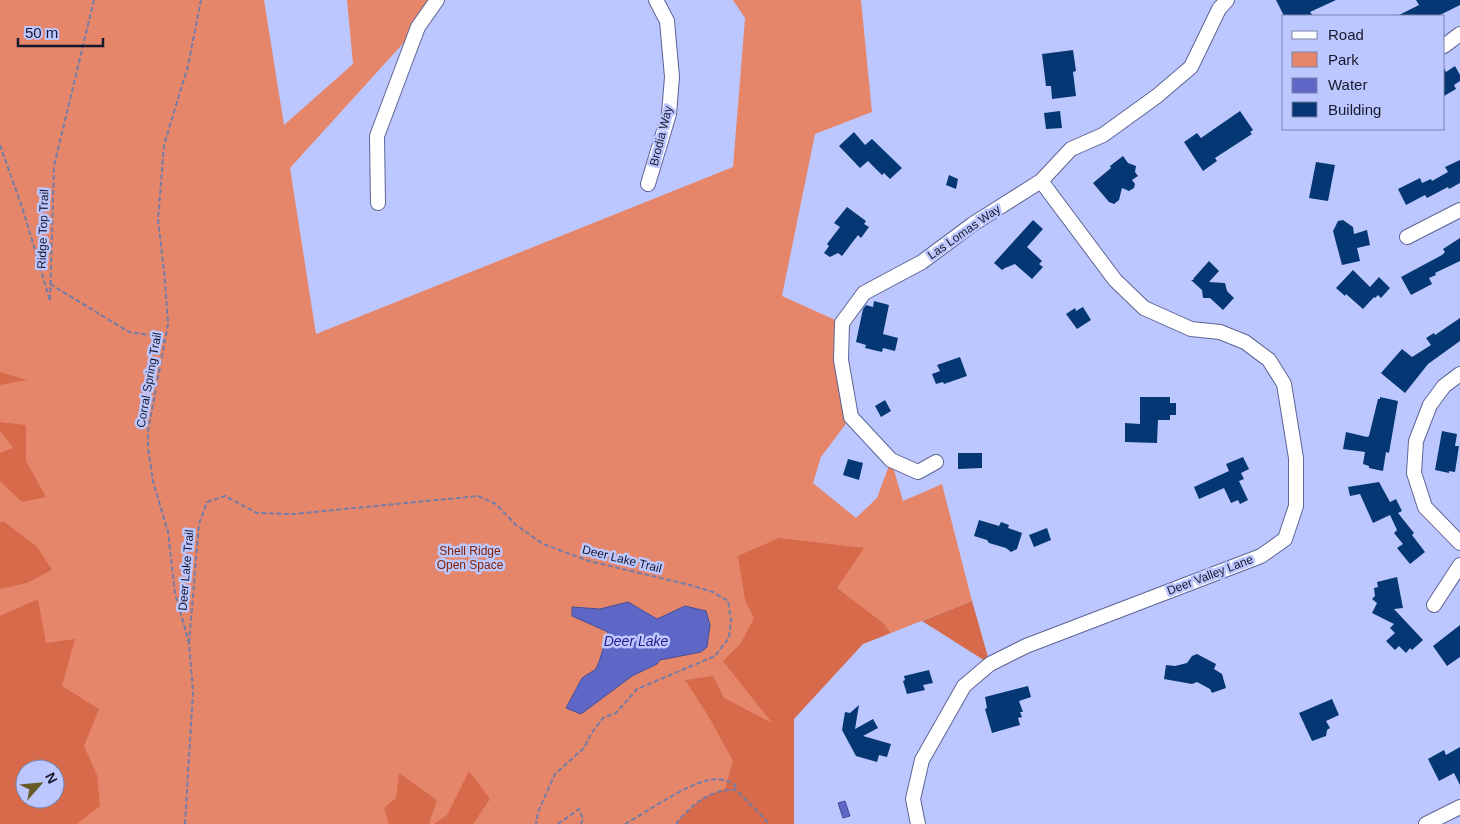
<svg xmlns="http://www.w3.org/2000/svg" width="1460" height="824" font-family="Helvetica,sans-serif">
<style>
.green{fill:#e5866b;fill-rule:evenodd}
.forest{fill:#d66a4b;fill-rule:evenodd}
.water{fill:#5e67c5;stroke:#485097}
.building{fill:#043773}
.lines{fill:none;stroke-linecap:round;stroke-linejoin:round}
.street-casing{stroke:#5d6496;stroke-width:16}
.path{stroke:#757ca5;stroke-width:2;stroke-dasharray:5 2.5;stroke-linecap:butt}
.street{stroke:#fff;stroke-width:14}
.labels{text-anchor:middle;dominant-baseline:central;stroke-width:5;stroke-linejoin:round;paint-order:stroke}
.street-label{font-size:12px;fill:#16192d;stroke:#bdc7ff}
.park-label{font-size:12px;fill:#842100;stroke:#bdc7ff}
.water-label{font-size:14px;font-style:italic;fill:#261789;stroke:#bdc7ff}
</style>
<rect width="100%" height="100%" fill="#bdc7ff"/>
<path class="green" d="M 0,0 L 264,0 L 284,125 L 353,64 L 347,0 L 436,0 L 418,27 L 290,168 L 316,334 L 733,167 L 745,18 L 733,0 L 861,0 L 872,112 L 815,134 L 782,296 L 842,323 L 851,417 L 821,457 L 813,483 L 856,518 L 877,498 L 891,460 L 903,501 L 942,484 L 972,601 L 891,633 L 882,623 L 796,640 L 789,824 L 0,824 ZM 25,769 L 55,769 L 55,799 L 25,799 Z"/>
<path class="forest" d="M 0,372 L 27,380 L 0,385 Z
M 0,422 L 26,425 L 26,461 L 46,497 L 22,502 L 0,481 L 0,453 L 13,448 L 0,431 Z
M 3,521 L 37,547 L 52,570 L 27,583 L 0,589 L 0,523 Z
M 779,538 L 864,548 L 837,588 L 883,623 L 891,633 L 863,644 L 794,719 L 794,824 L 679,824 L 677,822 L 702,798 L 725,789 L 733,761 L 709,717 L 685,680 L 713,676 L 724,698 L 772,723 L 723,661 L 741,643 L 754,618 L 745,600 L 738,556 Z
M 38,599 L 46,643 L 75,639 L 62,686 L 99,709 L 84,746 L 97,775 L 100,806 L 77,824 L 0,824 L 0,616 ZM 25,769 L 55,769 L 55,799 L 25,799 Z
M 972,601 L 990,664 L 922,621 Z
M 469,771 L 490,799 L 473,824 L 434,824 L 447,815 Z
M 399,773 L 437,800 L 429,824 L 389,824 L 384,808 L 396,798 Z"/>
<path class="water" d="M 628,602 L 657,619 L 685,606 L 706,611 L 710,625 L 707,647 L 701,652 L 660,660 L 657,664 L 632,676 L 581,714 L 566,708 L 582,678 L 596,669 L 600,659 L 608,632 L 572,616 L 572,607 L 600,609 Z
M 845,801 L 850,816 L 843,818 L 838,803 Z"/>
<path class="building" d="M 1276,0 L 1336,0 L 1310,12 L 1313,16 L 1284,16 Z
M 1416,0 L 1460,0 L 1460,5 L 1438,16 L 1397,16 L 1419,5 Z
M 1073,50 L 1076,71 L 1073,72 L 1076,96 L 1052,99 L 1051,86 L 1046,86 L 1042,54 Z
M 1455,66 L 1460,75 L 1460,81 L 1454,85 L 1456,89 L 1444,96 L 1444,68 L 1446,72 Z
M 1060,111 L 1062,128 L 1046,129 L 1044,113 Z
M 1240,111 L 1253,130 L 1250,132 L 1252,134 L 1215,158 L 1217,161 L 1203,171 L 1184,142 L 1197,133 L 1201,138 Z
M 854,132 L 865,145 L 872,139 L 902,168 L 890,179 L 884,173 L 882,175 L 868,161 L 860,168 L 839,146 Z
M 1123,156 L 1128,163 L 1136,166 L 1135,172 L 1138,176 L 1132,180 L 1135,184 L 1134,188 L 1129,191 L 1122,188 L 1119,200 L 1114,204 L 1109,202 L 1093,183 L 1111,168 L 1110,166 Z
M 1460,160 L 1460,183 L 1449,189 L 1448,187 L 1427,198 L 1425,195 L 1406,205 L 1398,189 L 1420,178 L 1422,183 L 1431,179 L 1432,181 L 1448,172 L 1445,167 Z
M 1316,162 L 1335,165 L 1328,201 L 1309,198 Z
M 949,175 L 958,179 L 956,189 L 946,185 Z
M 847,207 L 866,221 L 864,224 L 869,227 L 861,238 L 858,235 L 842,256 L 838,253 L 830,257 L 824,253 L 829,246 L 827,244 L 840,227 L 834,223 Z
M 1033,220 L 1043,229 L 1027,247 L 1042,261 L 1039,264 L 1043,267 L 1032,279 L 1015,264 L 1005,268 L 1002,270 L 994,263 Z
M 1343,220 L 1353,227 L 1354,234 L 1367,230 L 1370,245 L 1357,248 L 1360,261 L 1342,265 L 1333,231 L 1338,221 Z
M 1460,238 L 1460,261 L 1435,273 L 1436,275 L 1429,278 L 1432,284 L 1411,295 L 1401,277 L 1442,255 L 1445,252 L 1443,249 Z
M 1209,261 L 1219,271 L 1209,282 L 1225,283 L 1227,291 L 1234,298 L 1223,310 L 1210,298 L 1203,298 L 1202,290 L 1191,280 L 1194,280 L 1193,279 Z
M 1353,270 L 1370,287 L 1379,277 L 1390,288 L 1381,298 L 1378,295 L 1375,298 L 1374,297 L 1363,309 L 1346,294 L 1345,296 L 1336,288 Z
M 874,301 L 889,305 L 883,334 L 898,338 L 895,351 L 883,348 L 882,352 L 865,348 L 866,345 L 856,342 L 863,309 L 866,305 L 873,307 Z
M 1083,307 L 1091,320 L 1077,329 L 1066,314 L 1075,308 L 1076,311 Z
M 1460,318 L 1460,341 L 1428,364 L 1405,393 L 1382,374 L 1381,373 L 1402,349 L 1412,357 L 1431,345 L 1426,338 L 1434,333 L 1435,335 Z
M 960,357 L 967,376 L 944,384 L 943,382 L 936,384 L 932,374 L 940,371 L 937,365 Z
M 1140,397 L 1170,397 L 1170,403 L 1176,403 L 1176,415 L 1170,415 L 1170,420 L 1158,420 L 1157,443 L 1125,442 L 1125,423 L 1140,424 Z
M 1380,397 L 1398,401 L 1389,453 L 1386,452 L 1383,471 L 1369,468 L 1369,466 L 1363,464 L 1365,452 L 1343,449 L 1346,432 L 1367,437 L 1369,436 L 1378,399 L 1380,399 Z
M 885,400 L 891,411 L 881,417 L 875,406 Z
M 1442,431 L 1457,434 L 1455,446 L 1459,446 L 1455,472 L 1449,471 L 1449,473 L 1435,470 Z
M 958,453 L 982,453 L 982,468 L 958,469 Z
M 1243,457 L 1249,469 L 1241,473 L 1244,479 L 1239,481 L 1248,500 L 1240,504 L 1238,500 L 1231,503 L 1224,488 L 1199,499 L 1194,487 L 1229,471 L 1226,464 Z
M 848,459 L 863,463 L 859,480 L 843,475 Z
M 1379,482 L 1390,502 L 1396,499 L 1402,511 L 1398,513 L 1414,533 L 1412,535 L 1425,552 L 1410,564 L 1397,548 L 1403,544 L 1394,533 L 1397,530 L 1390,515 L 1373,523 L 1360,494 L 1350,496 L 1348,487 Z
M 979,520 L 999,526 L 1001,522 L 1009,525 L 1008,528 L 1022,533 L 1017,549 L 1011,552 L 1006,548 L 989,543 L 987,540 L 974,536 Z
M 1047,528 L 1051,540 L 1034,547 L 1029,535 Z
M 1397,577 L 1403,608 L 1394,609 L 1423,640 L 1412,650 L 1410,648 L 1406,653 L 1399,646 L 1395,650 L 1386,641 L 1395,633 L 1390,628 L 1394,624 L 1372,613 L 1377,603 L 1372,599 L 1375,596 L 1374,588 L 1378,587 L 1377,582 Z
M 1460,625 L 1460,657 L 1447,666 L 1433,646 Z
M 1197,654 L 1216,664 L 1214,669 L 1222,674 L 1226,688 L 1212,693 L 1210,689 L 1197,682 L 1192,684 L 1164,679 L 1166,665 L 1175,666 L 1187,663 L 1192,656 Z
M 929,670 L 933,683 L 923,685 L 925,690 L 907,694 L 903,681 L 905,680 L 904,676 Z
M 1028,686 L 1031,697 L 1019,701 L 1023,712 L 1020,712 L 1022,717 L 1018,718 L 1020,725 L 992,733 L 985,709 L 987,708 L 985,697 Z
M 1332,699 L 1339,715 L 1326,721 L 1330,728 L 1327,730 L 1326,736 L 1312,741 L 1299,713 Z
M 859,705 L 855,729 L 873,719 L 878,728 L 863,736 L 891,744 L 887,757 L 879,755 L 877,762 L 856,756 L 842,730 L 845,712 L 850,713 Z
M 1460,747 L 1460,785 L 1454,773 L 1439,781 L 1428,759 L 1444,750 L 1446,755 Z"/>
<g class="lines">
<g class="street-casing">
<path id="street" d="M 1444,46 L 1460,34
M 648,184 L 669,114 L 672,77 L 667,21 L 656,0
M 378,203 L 377,136 L 418,27 L 437,0
M 1407,237 L 1460,210
M 1460,374 L 1444,386 L 1430,405 L 1416,441 L 1414,473 L 1425,507 L 1460,543
M 936,462 L 918,472 L 891,460 L 851,417 L 841,360 L 842,323 L 864,293 L 922,262 L 973,224 L 1041,181 L 1071,149 L 1103,135 L 1157,96 L 1191,67 L 1219,9 L 1227,0
M 1434,605 L 1460,565
M 918,824 L 913,799 L 922,760 L 964,686 L 990,664 L 1026,646 L 1261,556 L 1285,539 L 1296,506 L 1296,458 L 1284,384 L 1269,360 L 1245,342 L 1220,332 L 1191,329 L 1144,308 L 1115,280 L 1041,181
M 1426,824 L 1460,807"/>
</g>
<path class="path" d="M 0,145 L 24,213 L 50,301 L 54,166 L 94,0
M 50,284 L 129,332 L 156,336 L 164,342
M 189,643 L 199,524 L 207,502 L 225,496 L 257,513 L 293,514 L 478,496 L 496,504 L 516,525 L 543,544 L 589,561 L 690,585 L 713,592 L 728,601 L 731,620 L 729,638 L 715,656 L 637,689 L 616,713 L 603,718 L 591,734 L 584,748 L 555,774 L 538,812 L 536,824
M 185,824 L 193,692 L 189,643 L 175,593 L 168,532 L 153,481 L 148,448 L 148,431 L 168,324 L 165,280 L 158,220 L 164,145 L 188,66 L 201,0
M 558,824 L 579,809 L 583,819 L 581,824
M 625,824 C 648,811 685,785 709,780 C 717,778 728,780 735,785 L 736,790
M 676,824 C 690,805 712,788 736,790 L 765,819 L 768,824"/>
<use href="#street" class="street"/>
</g>
<g class="labels">
<g class="street-label">
<text transform="translate(661 136) rotate(-76)">Brodia Way</text>
<text transform="translate(43 229) rotate(-88)">Ridge Top Trail</text>
<text transform="translate(964 232) rotate(-35)">Las Lomas Way</text>
<text transform="translate(149 380) rotate(-80)">Corral Spring Trail</text>
<text transform="translate(622 559) rotate(14)">Deer Lake Trail</text>
<text transform="translate(186 570) rotate(-85)">Deer Lake Trail</text>
<text transform="translate(1210 575) rotate(-21)">Deer Valley Lane</text>
</g>
<g class="park-label">
<text x="470" y="551">Shell Ridge<tspan x="470" dy="14">Open Space</tspan></text>
</g>
<g class="water-label">
<text x="636" y="641">Deer Lake</text>
</g>
</g>
<rect x="1282" y="15" width="162" height="115" fill="#bdc7ff" stroke="#7a81ab"/>
<rect x="1292" y="31" width="25" height="8" fill="#ffffff" stroke="#7a81ab"/>
<text x="1328" y="40" font-size="15" fill="#16192d">Road</text>
<rect x="1292" y="52" width="25" height="15" fill="#e5866b" stroke="#7a81ab"/>
<text x="1328" y="65" font-size="15" fill="#16192d">Park</text>
<rect x="1292" y="78" width="25" height="15" fill="#5e67c5" stroke="#7a81ab"/>
<text x="1328" y="90" font-size="15" fill="#16192d">Water</text>
<rect x="1292" y="102" width="25" height="15" fill="#043773" stroke="#7a81ab"/>
<text x="1328" y="115" font-size="15" fill="#16192d">Building</text>
<g transform="translate(40 784) rotate(63)"><circle r="24" fill="#bdc7ff" stroke="#7a81ab"/>
<path d="M0-4L9 19L0 12L-9 19Z" fill="#675b28"/>
<text y="-8" font-size="14" font-weight="bold" text-anchor="middle" fill="#16192d">N</text>
</g>
<path d="M18 38v8h85v-8" fill="none" stroke="#16192d" stroke-width="2.5"/>
<text x="25" y="38" font-size="15" fill="#16192d" stroke="#bdc7ff" stroke-width="4" paint-order="stroke">50 m</text>
</svg>
